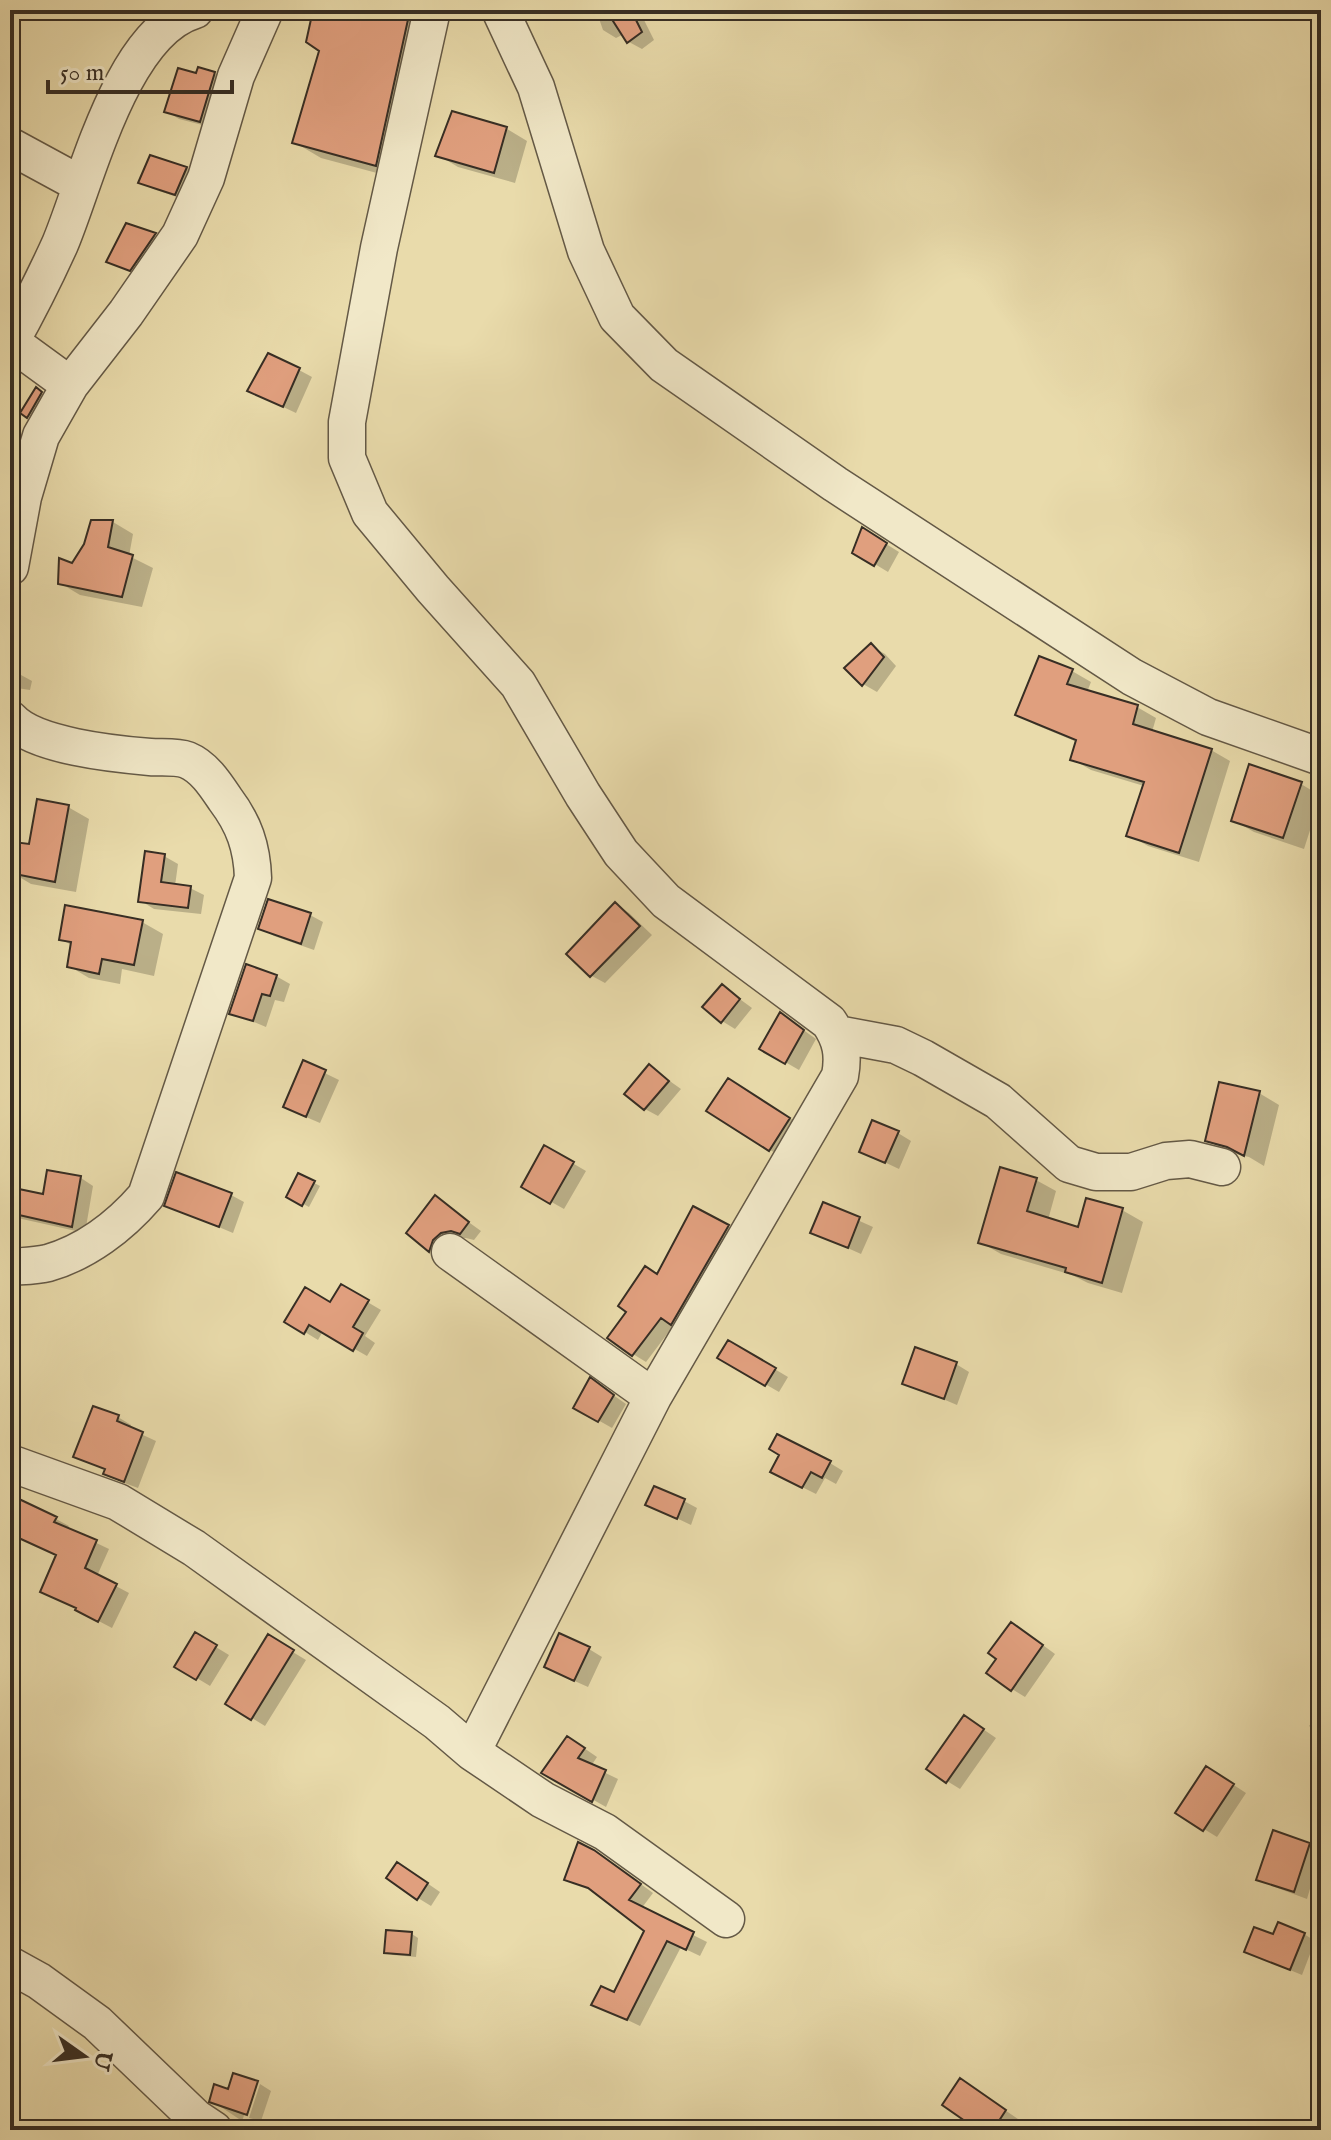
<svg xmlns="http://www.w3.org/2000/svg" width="1331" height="2140" font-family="'IM FELL English',serif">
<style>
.shadow{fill:#0003}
.building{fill:#e09f7e;stroke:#372e24;stroke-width:2}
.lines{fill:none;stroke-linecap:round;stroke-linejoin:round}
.minor-casing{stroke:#645946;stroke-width:39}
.minor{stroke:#f1e8c8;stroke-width:36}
</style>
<rect width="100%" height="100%" fill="#e9dbab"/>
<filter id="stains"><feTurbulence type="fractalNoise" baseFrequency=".0025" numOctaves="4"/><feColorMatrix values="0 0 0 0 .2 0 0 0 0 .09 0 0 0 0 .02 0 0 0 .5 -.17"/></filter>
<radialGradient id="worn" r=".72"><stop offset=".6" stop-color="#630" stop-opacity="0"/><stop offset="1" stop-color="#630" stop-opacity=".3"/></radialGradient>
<path class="shadow" d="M 308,10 L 376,10 L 409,17 L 436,33 L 403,180 L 321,158 L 294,142 L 321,51 L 314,16 Z
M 596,10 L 639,10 L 654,40 L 642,49 L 629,42 L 624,34 L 616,38 L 603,30 Z
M 199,70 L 215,74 L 228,81 L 214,128 L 179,119 L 166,111 L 198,76 Z
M 453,114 L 507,129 L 527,141 L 515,183 L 458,167 L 438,155 Z
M 151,157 L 187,168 L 200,176 L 189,201 L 153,189 L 140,182 Z
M 127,225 L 168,242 L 144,277 L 109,261 Z
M 299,370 L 312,377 L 296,413 L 262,397 Z
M 36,390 L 54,401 L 41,423 L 23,413 Z
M 92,522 L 113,522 L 133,534 L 129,556 L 153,568 L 142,607 L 80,595 L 60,583 L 86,545 Z
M 875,537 L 899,552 L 888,572 L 855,552 Z
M 871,646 L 885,654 L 896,666 L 877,692 L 863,684 L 847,668 Z
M 10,669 L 32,681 L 30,690 L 10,687 Z
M 1072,671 L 1091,682 L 1087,692 L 1137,707 L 1156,718 L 1152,732 L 1211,750 L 1230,761 L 1199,862 L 1148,846 L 1129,835 L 1144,786 L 1091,770 L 1072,759 L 1077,742 L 1036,725 L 1017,715 Z
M 1301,784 L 1321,796 L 1304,849 L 1254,832 L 1233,820 Z
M 68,807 L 89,819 L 76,892 L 31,884 L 11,872 Z
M 1321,853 L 1321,879 L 1314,875 Z
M 164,856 L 178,864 L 175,886 L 190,888 L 204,895 L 201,914 L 154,909 L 141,901 Z
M 616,905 L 629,913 L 652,935 L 605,983 L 592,976 L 569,953 Z
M 310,915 L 323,922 L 314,950 L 274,936 L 260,928 Z
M 142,922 L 163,934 L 154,976 L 122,969 L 120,984 L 89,978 L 69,966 L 73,946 L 61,939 Z
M 276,976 L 290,984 L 284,1002 L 275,1000 L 266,1027 L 232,1013 Z
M 722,986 L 752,1008 L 735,1029 L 722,1021 Z
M 781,1014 L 816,1039 L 799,1070 L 761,1048 Z
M 304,1063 L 339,1080 L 320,1123 L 299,1114 Z
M 650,1067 L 681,1089 L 658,1116 L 645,1109 Z
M 749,1092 L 810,1131 L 790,1161 L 770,1150 Z
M 1259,1093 L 1279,1105 L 1264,1166 L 1249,1157 L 1227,1152 L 1207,1140 Z
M 898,1133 L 911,1141 L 899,1169 L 861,1151 Z
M 545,1147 L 586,1171 L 564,1209 L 523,1186 Z
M 49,1172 L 81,1178 L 93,1186 L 85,1233 L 13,1217 L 10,1232 L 10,1183 L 20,1188 L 19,1191 L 45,1196 Z
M 299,1175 L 320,1186 L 309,1207 L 288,1196 Z
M 1036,1180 L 1056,1191 L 1048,1220 L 1079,1229 L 1122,1210 L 1143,1222 L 1122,1293 L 1088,1283 L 1072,1275 L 1001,1254 L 980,1242 Z
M 231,1195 L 244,1202 L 233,1233 L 166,1205 Z
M 435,1198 L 481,1231 L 474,1240 L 466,1238 L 455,1240 L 443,1257 L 408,1233 Z
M 824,1205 L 873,1227 L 861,1254 L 812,1232 Z
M 694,1208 L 741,1234 L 684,1330 L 674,1325 L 646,1362 L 633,1354 L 659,1276 Z
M 342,1287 L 381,1310 L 365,1336 L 375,1343 L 367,1356 L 323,1331 L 318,1340 L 287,1321 L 331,1304 Z
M 729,1342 L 788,1377 L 779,1392 L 720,1358 Z
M 956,1364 L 969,1372 L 957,1405 L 905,1383 Z
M 10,1379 L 18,1383 L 10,1408 Z
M 603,1388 L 626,1404 L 612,1428 L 575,1407 Z
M 118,1417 L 131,1425 L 130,1429 L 156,1441 L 138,1488 L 119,1481 L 106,1473 L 107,1471 L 76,1456 Z
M 830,1463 L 843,1471 L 836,1484 L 825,1478 L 816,1494 L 786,1479 Z
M 684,1501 L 697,1508 L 691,1525 L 647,1504 Z
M 56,1519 L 69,1526 L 67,1529 L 109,1549 L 97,1576 L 129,1593 L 112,1628 L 91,1617 L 58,1556 L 10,1533 L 10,1524 Z
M 1025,1632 L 1055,1654 L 1025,1697 L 1012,1689 Z
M 196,1635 L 229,1655 L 210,1686 L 177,1666 Z
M 268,1637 L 306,1660 L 265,1726 L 228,1703 Z
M 589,1649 L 602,1657 L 588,1687 L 559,1674 Z
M 1321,1711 L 1321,1736 L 1309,1726 Z
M 977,1725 L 996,1738 L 960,1789 L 947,1781 Z
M 581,1746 L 597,1757 L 591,1766 L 618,1779 L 606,1807 L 544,1772 Z
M 1220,1776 L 1246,1793 L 1217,1837 L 1204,1829 Z
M 1274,1832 L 1321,1851 L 1307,1899 L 1272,1886 L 1259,1879 Z
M 608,1860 L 653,1893 L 641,1909 L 707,1942 L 700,1956 L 681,1947 L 640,2026 L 594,2004 L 615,1994 L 646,1930 L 597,1892 L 567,1879 Z
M 411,1872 L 440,1892 L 431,1906 L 418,1898 Z
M 412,1934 L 418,1938 L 416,1957 L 393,1955 L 387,1952 Z
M 1304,1934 L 1315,1941 L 1302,1975 L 1246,1952 L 1274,1937 Z
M 256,2083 L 242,2121 L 212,2101 Z
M 260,2084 L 271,2091 L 261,2121 L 249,2118 Z
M 974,2089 L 1018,2119 L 1011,2130 L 981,2130 Z"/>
<path class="building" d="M 313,10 L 385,10 L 409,15 L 376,166 L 292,143 L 319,51 L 306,42 Z
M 606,10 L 631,10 L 642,32 L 627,43 Z
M 198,67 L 215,72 L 200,122 L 164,112 L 178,68 L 196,73 Z
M 452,111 L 507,127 L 494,173 L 435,156 Z
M 150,155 L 187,167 L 175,195 L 138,183 Z
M 126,223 L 156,233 L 130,271 L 106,262 Z
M 268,353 L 300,368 L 283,407 L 247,391 Z
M 36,387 L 42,392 L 27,418 L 20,413 Z
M 91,520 L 113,520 L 108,547 L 133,555 L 122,597 L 58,584 L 59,558 L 72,563 L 84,544 Z
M 862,527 L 887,543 L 874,566 L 852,553 Z
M 871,643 L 884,657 L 862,686 L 844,668 Z
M 1039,656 L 1073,669 L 1067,684 L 1138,705 L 1133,724 L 1212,749 L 1179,853 L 1126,836 L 1144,782 L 1070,760 L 1076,740 L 1015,715 Z
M 1249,764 L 1302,782 L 1283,838 L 1231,821 Z
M 37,799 L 69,805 L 55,882 L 10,873 L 14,842 L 29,844 Z
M 145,851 L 165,854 L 161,882 L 191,886 L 188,908 L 138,902 Z
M 268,899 L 311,913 L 301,944 L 258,929 Z
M 615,902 L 640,926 L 590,977 L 566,954 Z
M 65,905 L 143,920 L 134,965 L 102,959 L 99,974 L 67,967 L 71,942 L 59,940 Z
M 246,964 L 277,975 L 270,996 L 262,994 L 253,1021 L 229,1014 Z
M 722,984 L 740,999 L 721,1023 L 702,1007 Z
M 780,1012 L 804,1030 L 785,1064 L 759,1049 Z
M 303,1060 L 326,1070 L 306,1117 L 283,1107 Z
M 649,1064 L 669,1081 L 644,1110 L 624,1094 Z
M 728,1078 L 790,1118 L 769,1151 L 706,1111 Z
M 1219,1082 L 1260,1091 L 1244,1156 L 1227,1147 L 1205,1141 Z
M 872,1120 L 899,1131 L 885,1163 L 859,1152 Z
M 544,1145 L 574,1162 L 550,1204 L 521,1187 Z
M 1000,1167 L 1037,1178 L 1027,1211 L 1078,1227 L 1086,1198 L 1123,1208 L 1102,1283 L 1065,1272 L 1066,1268 L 978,1243 Z
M 47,1170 L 81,1176 L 72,1227 L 10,1213 L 14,1188 L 43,1194 Z
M 176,1172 L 232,1193 L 219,1227 L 164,1206 Z
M 298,1173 L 315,1181 L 302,1206 L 286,1197 Z
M 435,1195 L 469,1222 L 460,1234 L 451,1231 L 441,1233 L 433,1240 L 429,1252 L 406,1233 Z
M 823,1202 L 860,1217 L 848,1248 L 810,1233 Z
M 693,1206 L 729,1225 L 671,1325 L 661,1318 L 632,1356 L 607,1338 L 626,1312 L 618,1306 L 645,1266 L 657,1274 Z
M 341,1284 L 369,1300 L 353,1327 L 363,1333 L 353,1351 L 309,1325 L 304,1334 L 284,1322 L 305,1287 L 330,1302 Z
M 728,1340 L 776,1368 L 765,1386 L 717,1358 Z
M 915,1347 L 957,1362 L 944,1399 L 902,1384 Z
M 590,1377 L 614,1395 L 598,1422 L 573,1408 Z
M 93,1406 L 119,1415 L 117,1421 L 143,1432 L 124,1482 L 103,1474 L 105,1469 L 73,1457 Z
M 777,1434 L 831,1461 L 822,1478 L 811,1472 L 802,1488 L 770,1472 L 779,1455 L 769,1449 Z
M 654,1486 L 685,1499 L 677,1519 L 645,1505 Z
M 19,1499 L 57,1517 L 54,1522 L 97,1540 L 85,1568 L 117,1584 L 98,1622 L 75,1610 L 76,1608 L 40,1592 L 56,1555 L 10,1534 L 10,1519 Z
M 1011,1622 L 1043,1645 L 1011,1691 L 986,1673 L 996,1659 L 988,1653 Z
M 195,1632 L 217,1645 L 196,1680 L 174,1667 Z
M 559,1633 L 590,1647 L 574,1681 L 544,1667 Z
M 268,1634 L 294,1650 L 251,1720 L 225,1704 Z
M 964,1715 L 984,1729 L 946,1783 L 926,1769 Z
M 567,1736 L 585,1748 L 578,1758 L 606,1770 L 592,1802 L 541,1773 Z
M 1206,1766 L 1234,1784 L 1203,1831 L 1175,1813 Z
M 1273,1830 L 1310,1843 L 1294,1892 L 1256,1880 Z
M 578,1842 L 594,1850 L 641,1884 L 629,1900 L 694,1932 L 686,1950 L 667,1941 L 627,2020 L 591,2005 L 601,1986 L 614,1992 L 644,1931 L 588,1888 L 564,1880 Z
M 397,1862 L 428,1883 L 417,1900 L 386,1878 Z
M 1278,1922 L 1305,1933 L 1290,1970 L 1244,1952 L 1254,1927 L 1273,1934 Z
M 386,1930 L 412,1932 L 410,1955 L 384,1953 Z
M 233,2073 L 258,2081 L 247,2115 L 209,2102 L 214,2084 L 228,2089 Z
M 960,2078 L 1006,2110 L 993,2130 L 978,2130 L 942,2105 Z"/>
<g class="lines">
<g class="minor-casing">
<path id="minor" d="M 500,10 L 536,87 L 586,251 L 617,317 L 664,365 L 835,484 L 1132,677 L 1208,717 L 1321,757
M 10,146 L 80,184
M 11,342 L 70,385
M 10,343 C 28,311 45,277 60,244 C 87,180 121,32 195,10
M 10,567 L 23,497 L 41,436 L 70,385 L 126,313 L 180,235 L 206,178 L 236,76 L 265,10
M 10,719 C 34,746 114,754 150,757 C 161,758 176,756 187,760 C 204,767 215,784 225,799 C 244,824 252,847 253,878 L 146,1196 C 120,1226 86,1252 48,1263 C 36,1266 22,1266 10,1267
M 837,1034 L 896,1045 L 923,1058 L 998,1101 L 1069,1164 L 1096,1172 L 1131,1172 L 1166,1161 L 1190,1159 L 1222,1167
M 450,1252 L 653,1397
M 10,1463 L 118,1502 L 194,1548 L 437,1722 L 472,1752 L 653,1397 L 840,1076 C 844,1054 841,1040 829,1022 L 666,901 L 621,853 L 583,795 L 518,684 L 433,589 L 370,513 L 347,458 L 347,422 L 379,248 L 432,10
M 472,1752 L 543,1800 L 605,1832 L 726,1919
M 10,1965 L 39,1981 L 97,2023 L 196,2118 L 214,2130"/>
</g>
<use href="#minor" class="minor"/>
</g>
<rect width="1331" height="2140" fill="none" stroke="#e9dbab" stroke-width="40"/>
<rect x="12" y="12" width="1307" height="2116" fill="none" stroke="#372e24" stroke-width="4"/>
<rect x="20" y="20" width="1291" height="2100" fill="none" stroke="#372e24" stroke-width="2"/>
<g transform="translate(84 2056) rotate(104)" stroke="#f1e8c8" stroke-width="6" paint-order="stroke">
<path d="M0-6L14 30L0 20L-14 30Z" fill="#372e24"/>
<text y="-12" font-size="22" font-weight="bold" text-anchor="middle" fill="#372e24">U</text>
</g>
<path d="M48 80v12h184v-12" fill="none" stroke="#372e24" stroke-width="4"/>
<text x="60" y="80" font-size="24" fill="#372e24" stroke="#f1e8c8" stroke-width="6" paint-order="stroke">50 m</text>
<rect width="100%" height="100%" filter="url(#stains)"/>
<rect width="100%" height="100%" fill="url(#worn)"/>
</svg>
